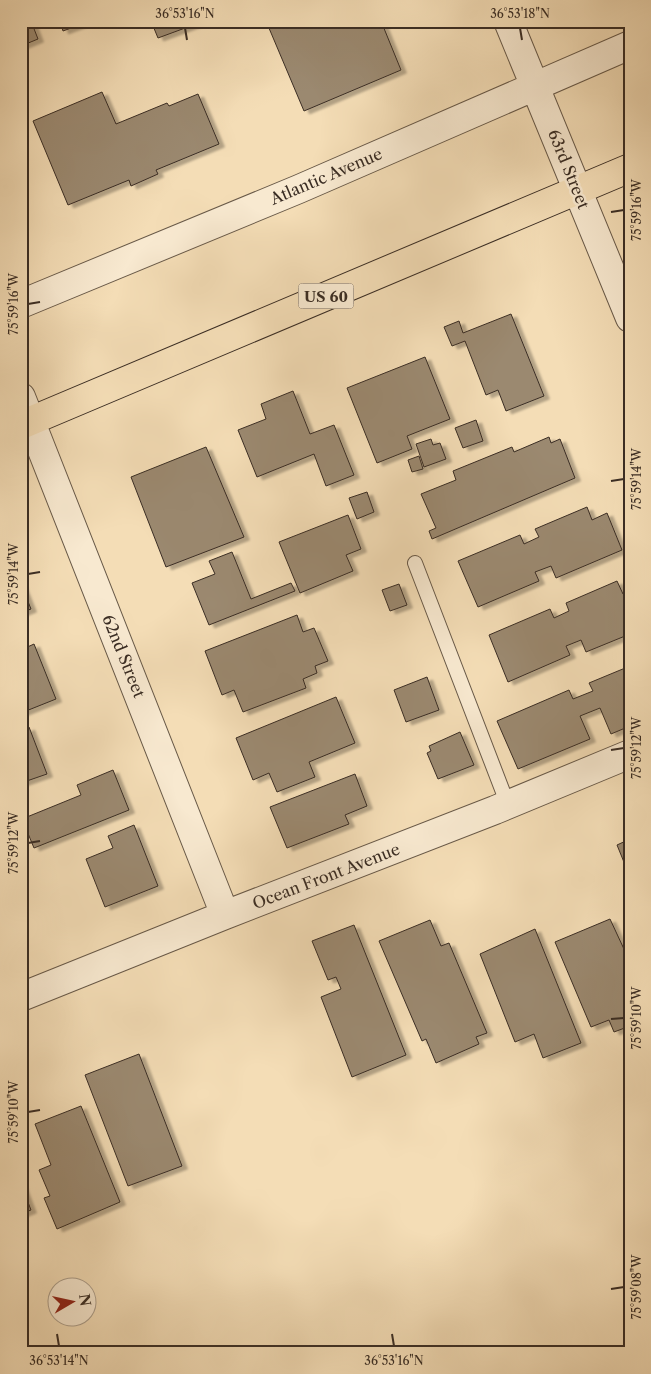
<svg xmlns="http://www.w3.org/2000/svg" width="651" height="1374" font-family="'Libre Caslon Text',serif">
<style>
.building{fill:#9b8970;stroke:#3a2d24;filter:url(#shadow)}
.lines{fill:none;stroke-linecap:round;stroke-linejoin:round}
.lane-casing{stroke:#685948;stroke-width:16}
.street-casing{stroke:#685948;stroke-width:30}
.highway-casing{stroke:#3a2d24;stroke-width:30}
.lane{stroke:#f8e9d0;stroke-width:14}
.street{stroke:#f8e9d0;stroke-width:28}
.highway{stroke:#f4ddb6;stroke-width:28}
.ticks{fill:none;stroke:#3a2d24;stroke-width:2}
.labels{text-anchor:middle;dominant-baseline:central;stroke-width:5;stroke-linejoin:round;paint-order:stroke}
.shield{fill:#f8e9d0;stroke:#736558;stroke-width:1}
.shield-label{font-size:15px;font-weight:bold;fill:#3a2d24}
.street-label{font-size:16px;fill:#3a2d24;stroke:#f8e9d0}
.neatline{fill:none;stroke:#3a2d24;stroke-width:2}
.ticks-label{font-size:12px;text-anchor:middle;fill:#3a2d24}
</style>
<defs>
<filter id="shadow"><feDropShadow dx="5.5" dy="3" stdDeviation="1" flood-color="#0004"/></filter>
</defs>
<rect width="100%" height="100%" fill="#f4ddb6"/>
<filter id="stains"><feTurbulence type="fractalNoise" baseFrequency=".004" numOctaves="4"/><feColorMatrix values="0 0 0 0 .2 0 0 0 0 .09 0 0 0 0 .02 0 0 0 .5 -.17"/></filter>
<radialGradient id="worn" r=".72"><stop offset=".6" stop-color="#630" stop-opacity="0"/><stop offset="1" stop-color="#630" stop-opacity=".3"/></radialGradient>
<path class="building" d="M 21,21 L 31,21 L 38,39 L 21,46 Z
M 60,21 L 90,21 L 63,31 Z
M 151,21 L 195,21 L 196,24 L 158,38 Z
M 266,21 L 381,21 L 401,70 L 304,111 Z
M 102,92 L 116,124 L 167,103 L 169,106 L 198,94 L 219,144 L 156,170 L 158,174 L 131,186 L 129,180 L 68,205 L 33,121 Z
M 511,314 L 544,396 L 506,411 L 498,390 L 486,395 L 465,341 L 452,346 L 444,327 L 459,321 L 463,333 Z
M 425,357 L 450,419 L 407,436 L 412,449 L 377,463 L 347,388 Z
M 293,391 L 310,434 L 334,425 L 354,475 L 326,486 L 314,454 L 257,477 L 238,430 L 266,419 L 261,404 Z
M 476,420 L 483,441 L 463,448 L 455,428 Z
M 549,437 L 551,443 L 560,439 L 575,478 L 432,539 L 429,531 L 436,528 L 421,494 L 456,480 L 453,471 L 512,447 L 514,452 Z
M 431,439 L 433,445 L 440,443 L 446,459 L 424,467 L 416,444 Z
M 206,447 L 244,537 L 166,567 L 131,477 Z
M 419,456 L 423,469 L 412,472 L 408,460 Z
M 367,492 L 374,512 L 357,519 L 349,498 Z
M 587,507 L 592,520 L 607,513 L 622,550 L 556,578 L 551,566 L 535,572 L 539,581 L 478,607 L 458,561 L 520,535 L 524,544 L 539,537 L 535,529 Z
M 348,515 L 361,549 L 346,555 L 353,571 L 300,593 L 279,542 Z
M 232,552 L 251,599 L 291,583 L 295,591 L 209,625 L 192,583 L 215,574 L 209,561 Z
M 617,581 L 623,594 L 630,591 L 630,634 L 586,652 L 581,640 L 566,646 L 570,655 L 508,682 L 489,635 L 550,609 L 554,618 L 569,611 L 566,603 Z
M 21,584 L 31,609 L 21,613 Z
M 399,584 L 407,605 L 390,611 L 382,590 Z
M 297,615 L 303,632 L 314,628 L 328,661 L 315,666 L 317,673 L 303,679 L 306,688 L 243,712 L 234,690 L 222,695 L 205,651 Z
M 34,644 L 56,699 L 21,713 L 21,650 Z
M 630,666 L 630,726 L 611,734 L 600,708 L 580,716 L 590,739 L 518,769 L 497,721 L 569,690 L 573,699 L 593,691 L 589,683 Z
M 427,677 L 439,710 L 406,722 L 394,690 Z
M 336,697 L 355,743 L 309,762 L 315,777 L 277,792 L 269,773 L 253,780 L 236,738 Z
M 29,727 L 47,774 L 21,783 L 21,731 Z
M 460,732 L 474,765 L 438,779 L 427,753 L 431,751 L 429,746 Z
M 113,770 L 129,810 L 34,848 L 22,819 L 81,795 L 77,785 Z
M 355,774 L 367,806 L 345,815 L 349,824 L 287,848 L 270,807 Z
M 134,825 L 158,886 L 105,907 L 86,859 L 113,848 L 108,836 Z
M 630,839 L 630,877 L 617,845 Z
M 610,919 L 630,962 L 630,1026 L 614,1032 L 609,1020 L 591,1027 L 555,942 Z
M 430,920 L 441,946 L 449,943 L 487,1033 L 476,1037 L 479,1044 L 436,1063 L 426,1039 L 422,1041 L 379,941 Z
M 354,925 L 406,1055 L 352,1077 L 321,997 L 341,989 L 336,977 L 328,980 L 312,941 Z
M 535,929 L 581,1043 L 543,1058 L 534,1034 L 515,1042 L 480,954 Z
M 139,1054 L 182,1166 L 128,1186 L 85,1075 Z
M 81,1106 L 120,1202 L 57,1229 L 44,1198 L 50,1196 L 39,1170 L 51,1165 L 35,1124 Z
M 21,1184 L 31,1210 L 21,1214 Z"/>
<g class="lines">
<g class="lane-casing">
<path id="lane" d="M 415,563 L 508,805"/>
</g>
<g class="street-casing">
<path id="street" d="M 508,21 L 630,318
M 21,304 L 299,189 L 630,45
M 21,397 L 225,915
M 21,997 L 225,915 L 495,810 L 630,754"/>
</g>
<g class="highway-casing">
<path id="highway" d="M 21,425 L 630,168"/>
</g>
<use href="#lane" class="lane"/>
<use href="#street" class="street"/>
<use href="#highway" class="highway"/>
</g>
<path class="ticks" d="M 185,28 L 187,40M 520,28 L 522,40M 611,212 L 624,210M 28,304 L 40,302M 611,481 L 624,479M 28,574 L 40,572M 611,750 L 624,748M 28,843 L 40,841M 611,1019 L 624,1018M 28,1112 L 40,1110M 611,1289 L 624,1287M 57,1334 L 59,1346M 392,1334 L 394,1346"/>
<g class="labels">
<rect class="shield" x="298.5" y="283.5" width="55" height="25" rx="4"/>
<g class="shield-label">
<text x="326" y="296">US 60</text>
</g>
<g class="street-label">
<text transform="translate(569 169) rotate(68)">63rd Street</text>
<text transform="translate(326 176) rotate(-23)">Atlantic Avenue</text>
<text transform="translate(124 656) rotate(68)">62nd Street</text>
<text transform="translate(326 876) rotate(-21)">Ocean Front Avenue</text>
</g>
</g>
<rect width="651" height="1374" fill="none" stroke="#f4ddb6" stroke-width="55"/>
<g transform="translate(72 1302) rotate(81)"><circle r="24" fill="#f8e9d0" stroke="#ac9e8b"/>
<path d="M0-4L9 19L0 12L-9 19Z" fill="#8f2418"/>
<text y="-8" font-size="14" font-weight="bold" text-anchor="middle" fill="#3a2d24">N</text>
</g>
<rect x="28" y="28" width="596" height="1318" class="neatline"/>
<g class="ticks-label">
<text x="185" y="18">36°53'16"N</text>
<text x="520" y="18">36°53'18"N</text>
<text transform="translate(637 210) rotate(-90)" y="4">75°59'16"W</text>
<text transform="translate(14 304) rotate(-90)" y="4">75°59'16"W</text>
<text transform="translate(637 479) rotate(-90)" y="4">75°59'14"W</text>
<text transform="translate(14 574) rotate(-90)" y="4">75°59'14"W</text>
<text transform="translate(637 748) rotate(-90)" y="4">75°59'12"W</text>
<text transform="translate(14 843) rotate(-90)" y="4">75°59'12"W</text>
<text transform="translate(637 1018) rotate(-90)" y="4">75°59'10"W</text>
<text transform="translate(14 1112) rotate(-90)" y="4">75°59'10"W</text>
<text transform="translate(637 1287) rotate(-90)" y="4">75°59'08"W</text>
<text x="59" y="1365">36°53'14"N</text>
<text x="394" y="1365">36°53'16"N</text>
</g>
<rect width="100%" height="100%" filter="url(#stains)"/>
<rect width="100%" height="100%" fill="url(#worn)"/>
</svg>
